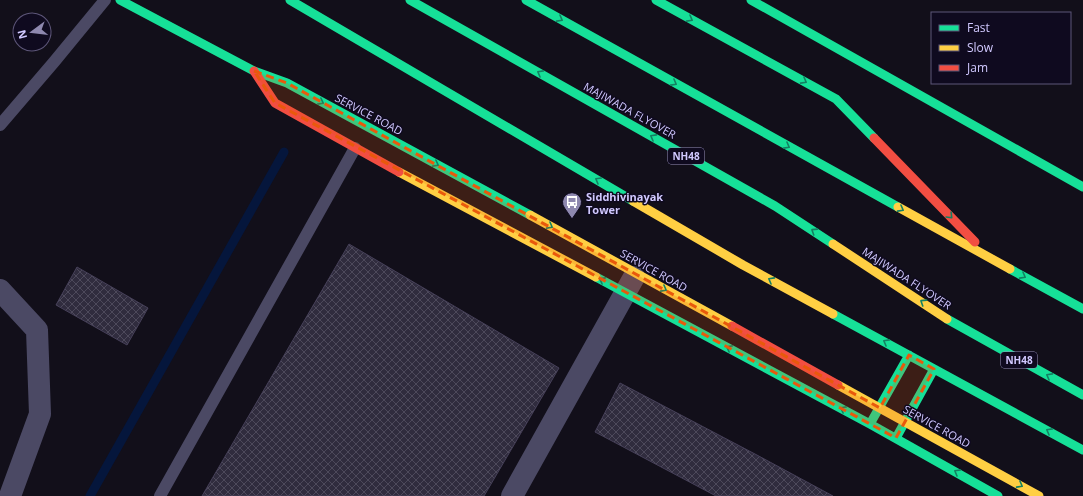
<svg xmlns="http://www.w3.org/2000/svg" width="1083" height="496" font-family="'Open Sans',sans-serif">
<style>
.lines{fill:none;stroke-linecap:round;stroke-linejoin:round}
.stream{stroke:#05163c;stroke-width:9}
.building{fill:url(#building-cross-hatch);stroke:#464059}
.lane{stroke:#4b4964;stroke-width:12}
.street{stroke:#4b4964;stroke-width:22}
.fast{stroke:#16e098;stroke-width:9}
.slow{stroke:#ffcf43;stroke-width:9}
.jam{stroke:#f24e42;stroke-width:9}
.oneway{stroke:#138062}
.marked{fill:#e8590c;fill-opacity:0.2;stroke:#e8590c;stroke-width:3;stroke-dasharray:8 5;stroke-linejoin:round}
.labels{text-anchor:middle;dominant-baseline:central;stroke-width:3;stroke-linejoin:round;paint-order:stroke}
.shield{fill:#0f0a1f;stroke:#9790bc;stroke-width:1}
.shield-label{font-size:10px;font-weight:bold;fill:#d1c9ff}
.street-label{font-size:11px;fill:#d1c9ff;stroke:#0f0a1f}
.poi-label{font-size:11px;font-weight:bold;fill:#d1c9ff;stroke:#0f0a1f;text-anchor:start}
</style>
<defs>
<pattern id="building-cross-hatch" width="8" height="8" patternUnits="userSpaceOnUse"><rect width="8" height="8" fill="#302c3e"/><path d="M0 0l8 8M0 8l8-8" fill="none" stroke="#4d495b"/></pattern>
</defs>
<rect width="100%" height="100%" fill="#120f1a"/>
<g class="lines">
<path class="stream" d="M 90,496 L 284,152"/>
</g>
<path class="building" d="M 349,244 L 559,368 L 484,496 L 202,496 Z
M 77,267 L 148,308 L 127,345 L 56,305 Z
M 620,383 L 755,454 L 833,496 L 716,496 L 595,432 Z"/>
<g class="lines">
<path class="lane" d="M 0,125 L 54,62 L 105,0
M 160,496 L 355,148"/>
<path class="street" d="M 0,290 L 37,330 L 40,414 L 10,496
M 512,496 L 634,277"/>
<path class="fast" d="M 120,0 L 254,71 L 287,83 L 530,215
M 290,0 L 633,201
M 410,0 L 775,206 L 833,244
M 526,0 L 898,207
M 656,0 L 836,99 L 874,138
M 751,0 L 1083,187
M 1010,269 L 1083,309
M 596,277 L 870,424 L 998,496
M 833,314 L 1083,450
M 947,319 L 1083,395
M 870,424 L 909,355
M 896,438 L 934,369"/>
<path class="slow" d="M 399,172 L 596,277
M 633,201 L 743,265 L 833,314
M 898,207 L 1010,269
M 530,215 L 732,326
M 833,244 L 947,319
M 838,385 L 1039,496"/>
<path class="jam" d="M 254,71 L 275,103 L 399,172
M 874,138 L 975,242
M 732,326 L 838,385"/>
</g>
<defs><path id="oneway-chevron" d="M-2-3.5L2.5 0L-2 3.5" fill="none" stroke-width="1.6" stroke-linecap="round" stroke-linejoin="round"/></defs>
<g class="oneway">
<use href="#oneway-chevron" transform="translate(560 19) rotate(29)"/>
<use href="#oneway-chevron" transform="translate(690 19) rotate(29)"/>
<use href="#oneway-chevron" transform="translate(540 73) rotate(-151)"/>
<use href="#oneway-chevron" transform="translate(804 81) rotate(29)"/>
<use href="#oneway-chevron" transform="translate(674 83) rotate(29)"/>
<use href="#oneway-chevron" transform="translate(321 102) rotate(28)"/>
<use href="#oneway-chevron" transform="translate(653 137) rotate(-151)"/>
<use href="#oneway-chevron" transform="translate(787 146) rotate(29)"/>
<use href="#oneway-chevron" transform="translate(436 164) rotate(28)"/>
<use href="#oneway-chevron" transform="translate(598 180) rotate(-150)"/>
<use href="#oneway-chevron" transform="translate(901 209) rotate(29)"/>
<use href="#oneway-chevron" transform="translate(950 216) rotate(46)"/>
<use href="#oneway-chevron" transform="translate(550 226) rotate(29)"/>
<use href="#oneway-chevron" transform="translate(814 231) rotate(-147)"/>
<use href="#oneway-chevron" transform="translate(1023 276) rotate(29)"/>
<use href="#oneway-chevron" transform="translate(602 280) rotate(-152)"/>
<use href="#oneway-chevron" transform="translate(771 280) rotate(-151)"/>
<use href="#oneway-chevron" transform="translate(664 289) rotate(29)"/>
<use href="#oneway-chevron" transform="translate(923 302) rotate(-147)"/>
<use href="#oneway-chevron" transform="translate(886 342) rotate(-151)"/>
<use href="#oneway-chevron" transform="translate(729 348) rotate(-152)"/>
<use href="#oneway-chevron" transform="translate(1049 376) rotate(-151)"/>
<use href="#oneway-chevron" transform="translate(843 409) rotate(-152)"/>
<use href="#oneway-chevron" transform="translate(1049 431) rotate(-151)"/>
<use href="#oneway-chevron" transform="translate(957 472) rotate(-150)"/>
<use href="#oneway-chevron" transform="translate(1020 485) rotate(29)"/>
</g>
<path class="marked" d="M 254,71 L 287,83 L 880,408 L 909,355 L 934,369 L 896,438 L 275,103 Z"/>
<defs>
<g id="bus-pin" transform="scale(1)"><path d="M0 17L-7.5 6A9.5 9.5 0 1 1 7.5 6Z" fill="#8e88af" stroke="#0f0a1f"/><path d="M-5-6H5V4H4V6H2V4H-2V6H-4V4H-5ZM-3.5-4V0h7V-4ZM-3.5 1.2v1.5H-2V1.2ZM2 1.2v1.5H3.5V1.2Z" fill="#fff"/></g>
</defs>
<g fill-rule="evenodd">
<use href="#bus-pin" x="572" y="202"/>
</g>
<g class="labels">
<g class="shield">
<rect x="668" y="148" width="36" height="16" rx="3"/>
<rect x="1001" y="352" width="36" height="16" rx="3"/>
</g>
<g class="shield-label">
<text x="686" y="156">NH48</text>
<text x="1019" y="360">NH48</text>
</g>
<g class="street-label">
<text transform="translate(630 110) rotate(29)">MAJIWADA FLYOVER</text>
<text transform="translate(369 114) rotate(28)">SERVICE ROAD</text>
<text transform="translate(654 270) rotate(29)">SERVICE ROAD</text>
<text transform="translate(907 278) rotate(33)">MAJIWADA FLYOVER</text>
<text transform="translate(937 426) rotate(29)">SERVICE ROAD</text>
</g>
<g class="poi-label">
<text x="586" y="196">Siddhivinayak<tspan x="586" dy="13">Tower</tspan></text>
</g>
</g>
<rect x="931" y="12" width="140" height="72" fill="#0f0a1f" stroke="#5d5679"/>
<rect x="939" y="25" width="20" height="6" fill="#16e098" stroke="#5d5679"/>
<text x="967" y="32" font-size="12" fill="#d1c9ff">Fast</text>
<rect x="939" y="45" width="20" height="6" fill="#ffcf43" stroke="#5d5679"/>
<text x="967" y="52" font-size="12" fill="#d1c9ff">Slow</text>
<rect x="939" y="65" width="20" height="6" fill="#f24e42" stroke="#5d5679"/>
<text x="967" y="72" font-size="12" fill="#d1c9ff">Jam</text>
<g transform="translate(32 32) rotate(255)"><circle r="19" fill="#0f0a1f" stroke="#5d5679"/>
<path d="M0-3L7 15L0 10L-7 15Z" fill="#8e88af"/>
<text y="-6" font-size="11" font-weight="bold" text-anchor="middle" fill="#d1c9ff">N</text>
</g>
</svg>
